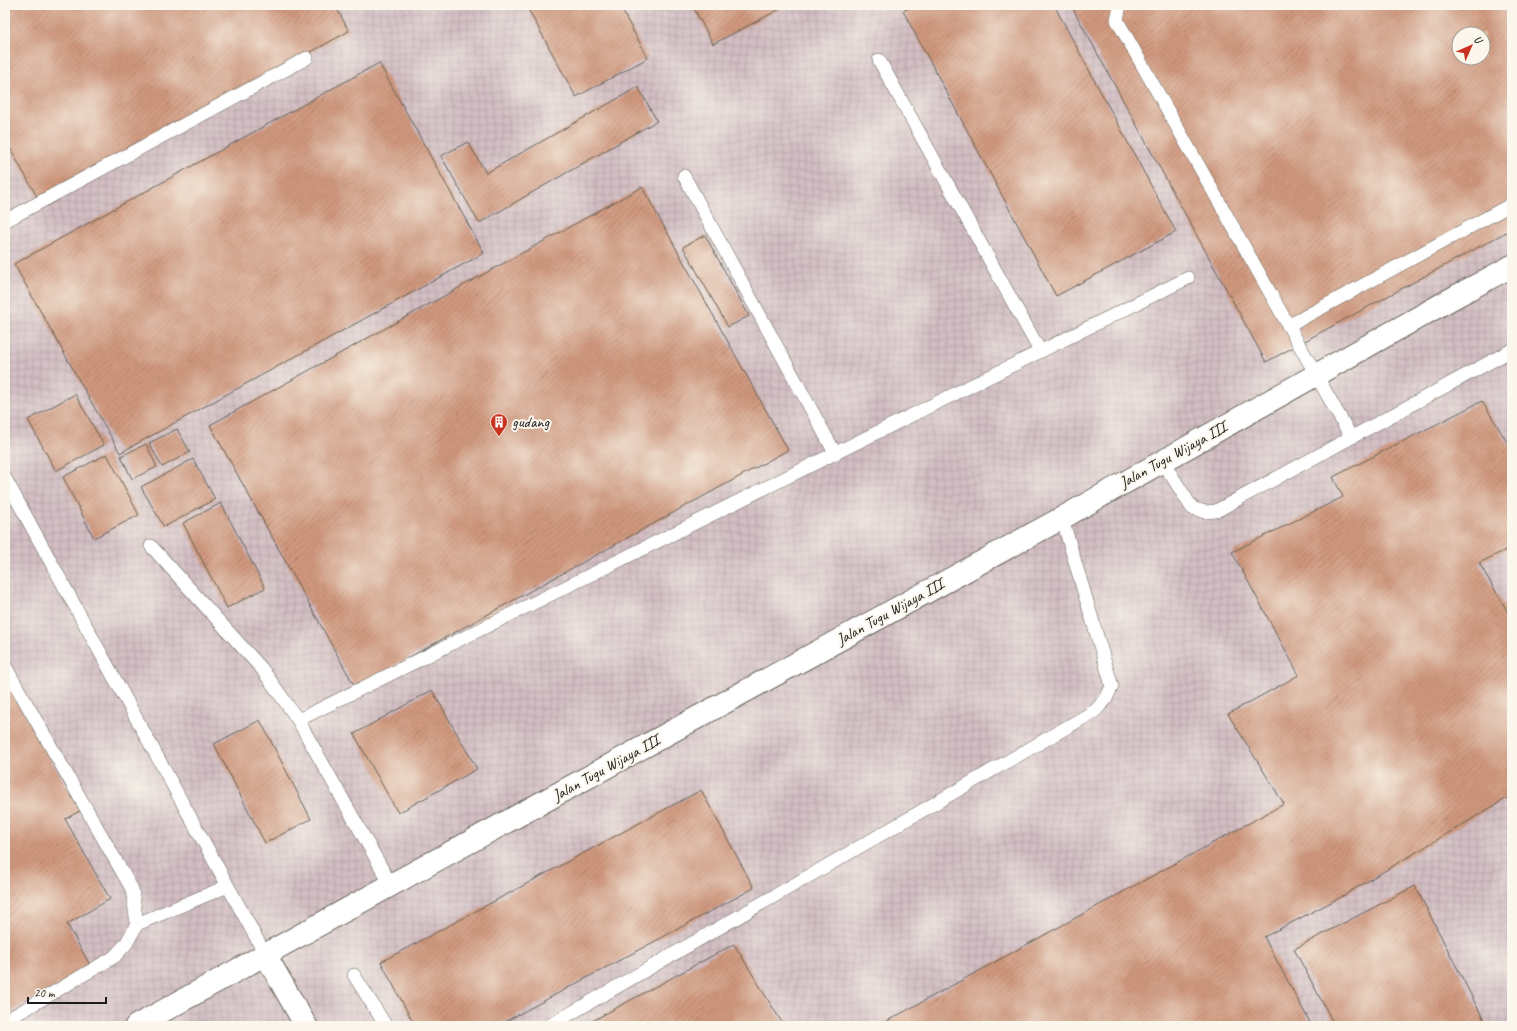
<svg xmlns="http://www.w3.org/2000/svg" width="1517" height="1031" font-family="Caveat,sans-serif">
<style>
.industrial{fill:url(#industrial-grid);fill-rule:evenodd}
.building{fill:url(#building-hatch);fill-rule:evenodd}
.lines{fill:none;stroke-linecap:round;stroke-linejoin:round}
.lane-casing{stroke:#666258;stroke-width:14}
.street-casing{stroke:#666258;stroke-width:24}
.lane{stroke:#fff;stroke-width:13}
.street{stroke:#fff;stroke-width:22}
.labels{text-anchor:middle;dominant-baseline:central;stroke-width:4;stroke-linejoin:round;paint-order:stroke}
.poi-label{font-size:16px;fill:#1c1c1c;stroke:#fbf7ec;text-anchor:start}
.street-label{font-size:16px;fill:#1c1c1c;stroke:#fbf7ec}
</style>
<defs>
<pattern id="industrial-grid" width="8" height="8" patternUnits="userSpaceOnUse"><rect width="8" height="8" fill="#d2bec3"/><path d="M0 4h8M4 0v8" fill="none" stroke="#b4a3a7"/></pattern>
<pattern id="building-hatch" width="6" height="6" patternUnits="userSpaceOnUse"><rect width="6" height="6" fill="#d0987e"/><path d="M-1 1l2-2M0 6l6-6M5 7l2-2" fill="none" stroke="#a87b66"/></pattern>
</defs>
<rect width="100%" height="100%" fill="#fbf7ec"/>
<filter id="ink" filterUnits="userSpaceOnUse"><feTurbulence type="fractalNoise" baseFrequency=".025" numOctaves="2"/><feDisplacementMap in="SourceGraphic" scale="8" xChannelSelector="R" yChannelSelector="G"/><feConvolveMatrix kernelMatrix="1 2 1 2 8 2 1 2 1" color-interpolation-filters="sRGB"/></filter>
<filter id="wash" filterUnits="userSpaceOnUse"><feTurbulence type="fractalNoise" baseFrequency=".012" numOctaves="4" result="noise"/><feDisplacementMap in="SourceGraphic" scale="16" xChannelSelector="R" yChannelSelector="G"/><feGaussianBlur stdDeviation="0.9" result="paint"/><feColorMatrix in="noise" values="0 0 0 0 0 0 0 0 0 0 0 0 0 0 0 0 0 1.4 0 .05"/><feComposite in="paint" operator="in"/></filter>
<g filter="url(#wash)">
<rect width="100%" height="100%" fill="#eee5c7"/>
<path class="industrial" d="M 5,5 L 1512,5 L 1512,1026 L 5,1026 ZM 1459,34 L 1483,34 L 1483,58 L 1459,58 Z"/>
<g id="blocks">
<path class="building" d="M 5,5 L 335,5 L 349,31 L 40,202 L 5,139 Z
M 526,5 L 619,5 L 648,58 L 576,97 Z
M 692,5 L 781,5 L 782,8 L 713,44 Z
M 915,5 L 1054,5 L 1176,232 L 1056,296 L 903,11 Z
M 1071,5 L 1512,5 L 1512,229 L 1266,362 ZM 1459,34 L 1483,34 L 1483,58 L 1459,58 Z
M 379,63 L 484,253 L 120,453 L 14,264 Z
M 638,87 L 657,121 L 479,223 L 441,156 L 468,142 L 486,173 Z
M 642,187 L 788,450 L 355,687 L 210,425 Z
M 705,235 L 749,316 L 728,327 L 683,247 Z
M 75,394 L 104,445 L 56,471 L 28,420 Z
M 1482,401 L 1512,450 L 1512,547 L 1479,563 L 1512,619 L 1512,795 L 1341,897 L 1264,937 L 1312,1026 L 878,1026 L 1284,804 L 1228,714 L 1299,675 L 1232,552 L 1343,497 L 1333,477 Z
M 177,429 L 190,452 L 162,467 L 149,443 Z
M 146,444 L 157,467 L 132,479 L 121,456 Z
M 107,454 L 139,515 L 94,538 L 63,477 Z
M 193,459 L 215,499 L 164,527 L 141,487 Z
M 221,503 L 265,588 L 227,608 L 183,523 Z
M 5,679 L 80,811 L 65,819 L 110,899 L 67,924 L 91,967 L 5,1015 Z
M 432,690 L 477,769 L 398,813 L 354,734 Z
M 260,720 L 311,819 L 265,843 L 214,744 Z
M 701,790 L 754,888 L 497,1026 L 415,1026 L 381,962 Z
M 1415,886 L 1487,1026 L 1335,1026 L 1294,949 Z
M 734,944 L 784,1026 L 583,1026 Z"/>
</g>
</g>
<g filter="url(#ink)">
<use href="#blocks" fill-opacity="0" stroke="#666258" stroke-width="1"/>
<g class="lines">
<g class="lane-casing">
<path id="lane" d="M 1120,5 L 1117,20 L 1351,437
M 879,60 L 1040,351
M 684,176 L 835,453
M 5,221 L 307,58
M 1288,326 L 1512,204
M 1163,462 L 1192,508 L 1205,512 L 1216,511 L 1512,350
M 5,478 L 265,954
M 151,546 L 262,669 L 298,720 L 391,885
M 5,666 L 132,889 L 137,924 L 126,944 L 114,957 L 5,1021
M 298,720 L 1188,278
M 137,924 L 228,886
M 354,975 L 386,1026
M 549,1026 L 1095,711 L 1106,699 L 1112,686 L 1062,518"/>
</g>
<g class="street-casing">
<path id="street" d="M 265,954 L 306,1026
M 136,1026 L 391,885 L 1062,518 L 1451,299 L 1512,266"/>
</g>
<use href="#lane" class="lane"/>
<use href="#street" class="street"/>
</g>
</g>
<defs>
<g id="building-pin" transform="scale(0.9)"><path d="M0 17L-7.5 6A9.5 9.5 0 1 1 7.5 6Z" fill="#c8321e" stroke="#fbf7ec"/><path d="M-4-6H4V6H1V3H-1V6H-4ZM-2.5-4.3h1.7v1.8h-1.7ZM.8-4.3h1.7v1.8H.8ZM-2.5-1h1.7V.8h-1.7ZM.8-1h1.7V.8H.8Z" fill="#fff"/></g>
</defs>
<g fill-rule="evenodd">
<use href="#building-pin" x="499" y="422"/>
</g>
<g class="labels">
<g class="poi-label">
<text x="512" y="422">gudang</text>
</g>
<g class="street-label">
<text transform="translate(1173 455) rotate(-29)">Jalan Tugu Wijaya III</text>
<text transform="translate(890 612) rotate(-29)">Jalan Tugu Wijaya III</text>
<text transform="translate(606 768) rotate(-29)">Jalan Tugu Wijaya III</text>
</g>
</g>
<rect width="1517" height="1031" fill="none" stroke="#fbf7ec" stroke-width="20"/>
<g transform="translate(1471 46) rotate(45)"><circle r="19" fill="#fbf7ec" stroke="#a29f99"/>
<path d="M0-3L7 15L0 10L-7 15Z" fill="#c8321e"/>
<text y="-6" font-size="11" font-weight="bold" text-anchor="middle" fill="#1c1c1c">U</text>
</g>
<path d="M28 997v6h78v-6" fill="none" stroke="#1c1c1c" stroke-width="2"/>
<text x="34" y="997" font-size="12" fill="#1c1c1c" stroke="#fbf7ec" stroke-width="3" paint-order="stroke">20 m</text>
</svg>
